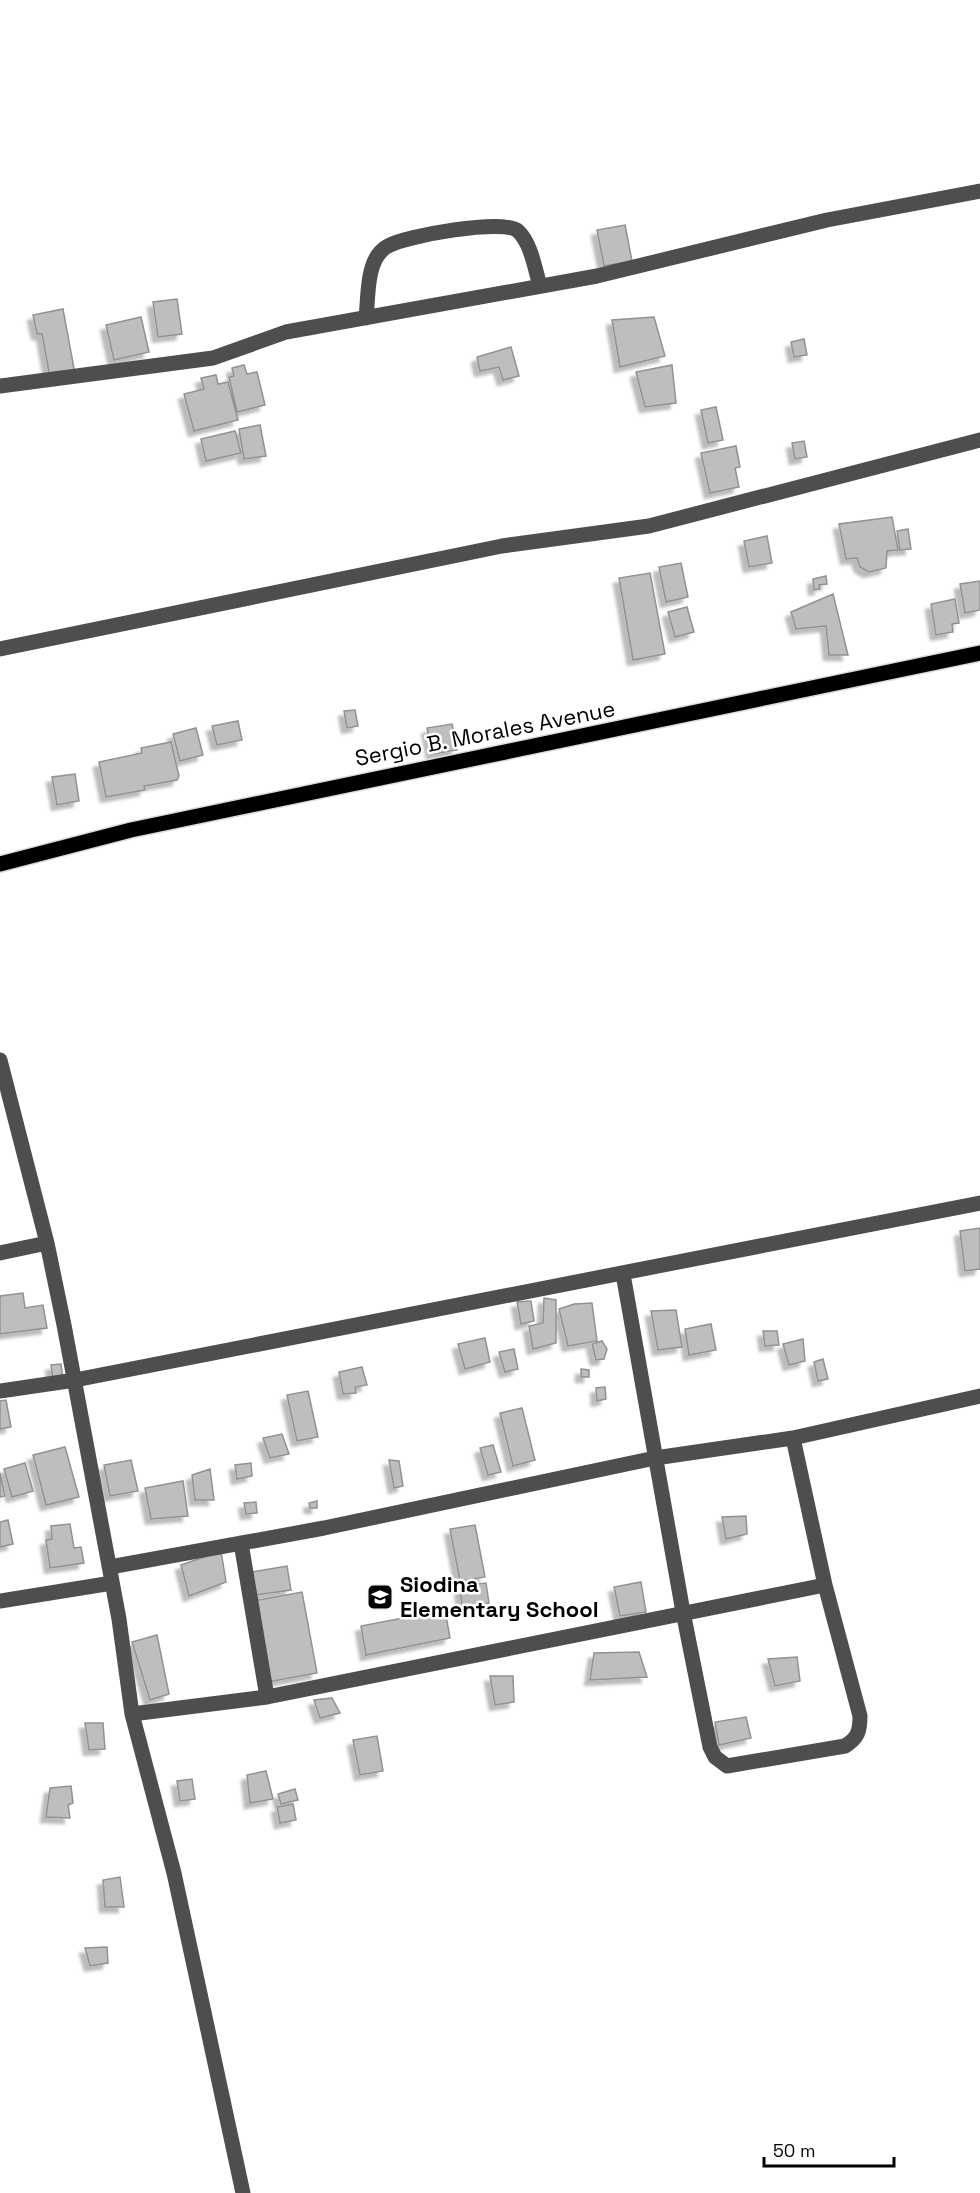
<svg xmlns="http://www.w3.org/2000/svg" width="980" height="2193" font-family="'Space Grotesk',sans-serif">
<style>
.building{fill:#bebebe;stroke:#929292;stroke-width:1.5;filter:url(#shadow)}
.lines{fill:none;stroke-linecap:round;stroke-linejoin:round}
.major-casing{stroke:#dbdbdb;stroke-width:18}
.minor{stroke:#4e4e4e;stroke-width:15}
.major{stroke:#000;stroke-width:15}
.labels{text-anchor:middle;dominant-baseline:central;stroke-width:5;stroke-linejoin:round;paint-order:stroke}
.street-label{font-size:22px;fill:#000;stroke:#fff}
.poi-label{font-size:22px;font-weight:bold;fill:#000;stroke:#fff;text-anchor:start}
</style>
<defs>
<filter id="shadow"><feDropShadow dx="-5.5" dy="5.5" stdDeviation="1.5" flood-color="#0004"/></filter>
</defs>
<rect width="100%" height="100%" fill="#fff"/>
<path class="building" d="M 625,225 L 632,261 L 604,266 L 597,230 Z
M 177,299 L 182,334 L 158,337 L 153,302 Z
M 63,309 L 75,374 L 50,378 L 42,334 L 37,334 L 33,315 Z
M 141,317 L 149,352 L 114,360 L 106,325 Z
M 654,317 L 665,356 L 620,367 L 612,320 Z
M 804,339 L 807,355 L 794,357 L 791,342 Z
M 511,347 L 519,376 L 503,380 L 499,367 L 480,371 L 477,357 Z
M 244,365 L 247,374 L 257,372 L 265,405 L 237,412 L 229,377 L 234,376 L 232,368 Z
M 672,365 L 676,403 L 645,407 L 636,372 Z
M 216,375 L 218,384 L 228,382 L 238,420 L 194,431 L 184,394 L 204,389 L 201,378 Z
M 716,407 L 723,440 L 708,443 L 701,410 Z
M 260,425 L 266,456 L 244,459 L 239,429 Z
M 235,431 L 241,453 L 206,461 L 201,439 Z
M 804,441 L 807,457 L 795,459 L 792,443 Z
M 736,446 L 740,467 L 735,468 L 739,487 L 710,493 L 701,453 Z
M 892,517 L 898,550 L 887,551 L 886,568 L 869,572 L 860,567 L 857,558 L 846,559 L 839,524 Z
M 908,529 L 911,549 L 900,550 L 897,531 Z
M 767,536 L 772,563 L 749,567 L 744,541 Z
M 681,563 L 688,597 L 666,602 L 659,567 Z
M 650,573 L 665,654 L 633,660 L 619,578 Z
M 826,576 L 827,584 L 819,585 L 820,589 L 814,590 L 813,579 Z
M 980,581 L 980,610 L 965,613 L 960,584 Z
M 833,594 L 848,655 L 829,655 L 826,626 L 796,629 L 791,612 Z
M 955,599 L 959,623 L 952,624 L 953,632 L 936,635 L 931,604 Z
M 687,607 L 694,632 L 675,637 L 668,612 Z
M 355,710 L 358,726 L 347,728 L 344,711 Z
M 238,721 L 242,740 L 217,745 L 212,726 Z
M 452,724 L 457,750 L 432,754 L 427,728 Z
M 196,728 L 203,755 L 180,761 L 173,734 Z
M 171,742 L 179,776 L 177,780 L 144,786 L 145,790 L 106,797 L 99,762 L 142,753 L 141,748 Z
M 75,774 L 79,801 L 57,805 L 52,777 Z
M 980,1228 L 980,1269 L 965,1271 L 960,1231 Z
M 23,1293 L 25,1308 L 43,1305 L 47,1328 L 0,1334 L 0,1296 Z
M 544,1298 L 556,1300 L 556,1343 L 533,1349 L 529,1326 L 543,1323 Z
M 531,1301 L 534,1321 L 521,1324 L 517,1302 Z
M 592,1303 L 597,1341 L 568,1346 L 559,1309 L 574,1304 Z
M 676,1310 L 682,1347 L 658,1350 L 651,1311 Z
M 711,1324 L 716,1350 L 689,1355 L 685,1329 Z
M 763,1331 L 777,1331 L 779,1345 L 765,1346 Z
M 485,1338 L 490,1362 L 465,1369 L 458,1344 Z
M 803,1339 L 805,1361 L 789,1365 L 783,1344 Z
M 602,1341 L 607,1349 L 604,1359 L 596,1360 L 592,1344 Z
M 514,1349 L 518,1369 L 505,1372 L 499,1352 Z
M 823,1359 L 828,1379 L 818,1381 L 814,1362 Z
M 61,1364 L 63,1380 L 53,1381 L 51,1365 Z
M 362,1367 L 367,1385 L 355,1387 L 356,1393 L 343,1394 L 339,1372 Z
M 581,1369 L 589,1370 L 589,1377 L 581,1377 Z
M 605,1387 L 606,1399 L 597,1401 L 596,1388 Z
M 308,1391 L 318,1437 L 297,1441 L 287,1395 Z
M 6,1400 L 11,1427 L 0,1429 L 0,1401 Z
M 522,1408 L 535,1460 L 513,1466 L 500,1413 Z
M 282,1434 L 289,1454 L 270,1458 L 263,1438 Z
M 493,1445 L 501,1472 L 488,1475 L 480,1448 Z
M 65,1447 L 79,1497 L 46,1505 L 33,1455 Z
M 131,1460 L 138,1491 L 110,1496 L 104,1465 Z
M 389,1460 L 399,1461 L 403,1486 L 394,1488 Z
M 25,1463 L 33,1491 L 12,1497 L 4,1469 Z
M 251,1463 L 252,1476 L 237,1479 L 235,1465 Z
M 210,1469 L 214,1500 L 195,1500 L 192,1475 Z
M 0,1473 L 5,1496 L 0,1497 Z
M 183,1481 L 188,1516 L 151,1519 L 145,1488 Z
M 317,1501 L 317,1508 L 310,1508 L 309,1503 Z
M 256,1502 L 257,1513 L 246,1514 L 244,1503 Z
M 746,1516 L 747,1534 L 726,1539 L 722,1517 Z
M 8,1520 L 13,1544 L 0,1547 L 0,1522 Z
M 70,1524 L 74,1548 L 81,1547 L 84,1563 L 50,1568 L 46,1540 L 52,1539 L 51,1526 Z
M 475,1525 L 485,1577 L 460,1581 L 450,1529 Z
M 221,1551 L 226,1582 L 189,1596 L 181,1565 Z
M 287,1566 L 291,1590 L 256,1595 L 252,1572 Z
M 641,1582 L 646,1612 L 620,1616 L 614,1587 Z
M 486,1583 L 489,1603 L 462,1607 L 460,1586 Z
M 302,1592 L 317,1673 L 268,1682 L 253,1601 Z
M 445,1610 L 450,1638 L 366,1655 L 361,1626 Z
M 157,1635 L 169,1694 L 150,1700 L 132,1642 Z
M 639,1652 L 647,1677 L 590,1680 L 594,1653 Z
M 797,1657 L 800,1681 L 775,1686 L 768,1659 Z
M 490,1676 L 513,1676 L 514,1702 L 495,1705 Z
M 332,1698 L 340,1713 L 320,1718 L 314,1700 Z
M 746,1717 L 751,1738 L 719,1745 L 715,1722 Z
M 85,1723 L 103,1723 L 105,1749 L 89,1750 Z
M 377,1736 L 383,1771 L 360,1775 L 353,1740 Z
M 266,1771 L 273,1799 L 250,1803 L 247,1775 Z
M 192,1779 L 195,1799 L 180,1801 L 177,1781 Z
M 71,1786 L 73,1803 L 68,1805 L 70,1818 L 46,1817 L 50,1788 Z
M 295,1789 L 298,1800 L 281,1804 L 278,1794 Z
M 293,1804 L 296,1820 L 280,1823 L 277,1807 Z
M 120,1877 L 124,1907 L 105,1907 L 103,1880 Z
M 107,1947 L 108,1963 L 90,1966 L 85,1948 Z"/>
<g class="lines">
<g class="major-casing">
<path id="major" d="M 0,864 L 131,830 L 980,653"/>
</g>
<path class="minor" d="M 366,318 C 368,300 367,270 378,255 C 381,251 384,248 388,246 C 405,236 504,218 518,231 C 531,243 535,269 540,286
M 0,386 L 213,358 L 286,332 L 597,276 L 827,220 L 980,191
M 0,649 L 502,546 L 649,526 L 980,440
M 0,1060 L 47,1243 L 64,1325 L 119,1619 L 132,1714 L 174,1873 L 243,2193
M 0,1253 L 47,1243
M 623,1274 L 683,1612 L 710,1747 L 715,1757 L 727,1766 L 845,1746 C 858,1738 860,1731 860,1716 L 825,1585 L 793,1438
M 0,1391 L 75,1380 L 980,1203
M 241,1543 L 267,1697
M 110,1567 L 324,1528 L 655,1458 L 793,1438 L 980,1396
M 0,1601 L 112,1583
M 132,1714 L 267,1697 L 825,1585"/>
<use href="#major" class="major"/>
</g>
<defs>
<g id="school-square" transform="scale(1.35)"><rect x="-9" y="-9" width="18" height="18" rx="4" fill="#000" stroke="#fff"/><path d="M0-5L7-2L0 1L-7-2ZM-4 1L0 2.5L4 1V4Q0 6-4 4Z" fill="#fff"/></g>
</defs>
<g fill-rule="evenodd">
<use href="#school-square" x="380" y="1597"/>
</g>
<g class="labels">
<g class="street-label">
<text transform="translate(485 733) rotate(-11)">Sergio B. Morales Avenue</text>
</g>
<g class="poi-label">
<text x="400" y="1584">Siodina<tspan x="400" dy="25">Elementary School</tspan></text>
</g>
</g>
<path d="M764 2157v9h130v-9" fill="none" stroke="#000000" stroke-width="3"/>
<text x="773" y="2157" font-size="18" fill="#000000" stroke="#ffffff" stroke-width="4.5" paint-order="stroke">50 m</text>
</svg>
